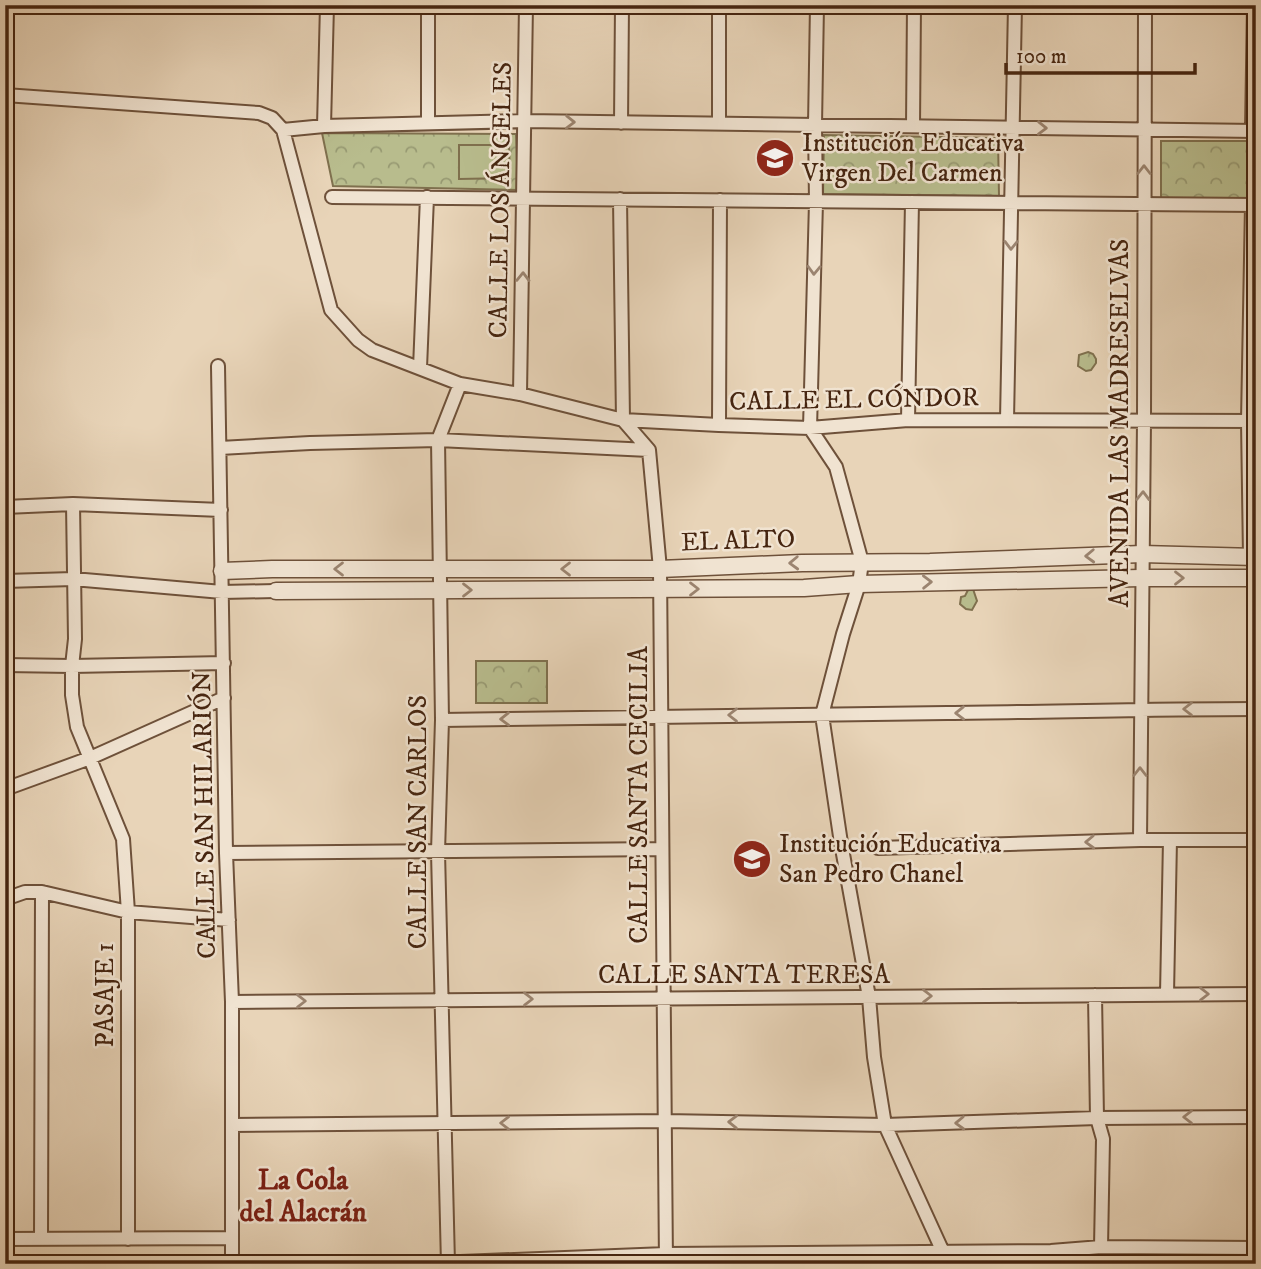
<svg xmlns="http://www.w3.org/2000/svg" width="1261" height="1269" font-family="'IM FELL DW Pica',serif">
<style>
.forest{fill:url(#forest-crowns);stroke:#7f704e;stroke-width:2}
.pitch{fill:#b8bc8d;stroke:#7f704e;stroke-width:2}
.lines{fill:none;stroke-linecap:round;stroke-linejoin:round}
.minor-casing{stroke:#6e513a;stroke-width:16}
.tertiary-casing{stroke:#6e513a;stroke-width:19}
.minor{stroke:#f0e3d1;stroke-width:12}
.tertiary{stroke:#f0e3d1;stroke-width:16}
.oneway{stroke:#9b8470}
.labels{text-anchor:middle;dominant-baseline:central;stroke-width:5;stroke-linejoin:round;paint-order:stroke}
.poi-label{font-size:26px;fill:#462510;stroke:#f0e3d1;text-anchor:start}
.street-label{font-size:26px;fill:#462510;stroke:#f0e3d1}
.neighbourhood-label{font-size:28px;font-weight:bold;fill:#7a1f14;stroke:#f0e3d1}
</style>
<defs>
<pattern id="forest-crowns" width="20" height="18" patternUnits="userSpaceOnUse" patternTransform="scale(1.75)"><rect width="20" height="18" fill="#b8bc8d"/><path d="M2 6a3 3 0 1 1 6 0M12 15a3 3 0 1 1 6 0" fill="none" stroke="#979972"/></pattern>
</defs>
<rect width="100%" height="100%" fill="#e8d4b8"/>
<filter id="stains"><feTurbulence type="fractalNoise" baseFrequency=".00286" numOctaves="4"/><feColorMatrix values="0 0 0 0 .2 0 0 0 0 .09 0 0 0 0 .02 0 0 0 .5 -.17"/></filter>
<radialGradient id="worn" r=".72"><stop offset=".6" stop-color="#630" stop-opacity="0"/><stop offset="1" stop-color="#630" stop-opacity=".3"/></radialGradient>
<path class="forest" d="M 322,133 L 516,134 L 518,190 L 333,186 Z
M 824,135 L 998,138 L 999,196 L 823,194 Z
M 1161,141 L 1256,141 L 1256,198 L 1161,198 Z
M 1088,352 L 1093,354 L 1096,359 L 1096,363 L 1091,370 L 1086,371 L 1078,366 L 1079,355 Z
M 969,588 L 973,589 L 977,601 L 972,610 L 966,609 L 960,604 L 961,597 L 965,596 Z
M 476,661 L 547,661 L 547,703 L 476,703 Z"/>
<path class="pitch" d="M 459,145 L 509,145 L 510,178 L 459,179 Z"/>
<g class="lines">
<g class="minor-casing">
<path id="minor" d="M 428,5 L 428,123
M 719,5 L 719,124
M 817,5 L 815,125 L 816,202 L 810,428 L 836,467 L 862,562 L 859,584 L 843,634 L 822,715 L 841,843 L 869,997 L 874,1057 L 885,1125 L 943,1252
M 5,95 L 259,113 L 272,118 L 283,130 L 331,310 L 358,340 L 372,350 L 460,384 L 520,394 L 623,420 L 719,425 L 810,428 L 908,420 L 1256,421
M 621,123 L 622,5
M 324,126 L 327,5
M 913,126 L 914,5
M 283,130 L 324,126 L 525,121 L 1256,131
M 1252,131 L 1254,5
M 332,197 L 1256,205
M 620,199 L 623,420 L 649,450 L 660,569 L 666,1264
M 218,366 L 226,853 L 232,1002 L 232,1264
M 420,368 L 427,197
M 520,394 L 526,5
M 908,420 L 912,202
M 1007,420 L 1015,5
M 719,425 L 720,200
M 220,448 L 310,443 L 438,440 L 649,450
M 73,504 L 75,639 L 72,666 L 72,695 L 77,727 L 123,839 L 128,912 L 128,1239
M 5,507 L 73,504 L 221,510
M 1250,557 L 1248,421 L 1252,205
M 5,581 L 73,579 L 222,592 L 276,591
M 5,665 L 72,666 L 224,663
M 442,720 C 611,717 779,715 947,713 C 1050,712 1153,709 1256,709
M 5,789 L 90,758 L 224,698
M 1140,840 L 1144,421 L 1145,5
M 878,848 L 1140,840 L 1256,840
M 226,853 L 662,849
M 5,899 L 25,892 L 42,892 L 128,912 L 229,920
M 1167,994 L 1170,840
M 1095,995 L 1097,1118 L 1103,1139 L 1101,1247
M 232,1002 L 1256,994
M 232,1125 L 665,1121 L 885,1125 L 1097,1118 L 1256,1117
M 5,1239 L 232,1238
M 41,1239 L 42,892
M 1051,1251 L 1061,1264
M 410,1264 L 666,1254 L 1051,1251 L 1101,1247 L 1256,1248
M 448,1264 L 438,852 L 442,720 L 438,440 L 460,384"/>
</g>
<g class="tertiary-casing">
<path id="tertiary" d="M 222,571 L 272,569 L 660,569 L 802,563 L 930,562 L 1142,554 L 1256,557
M 276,591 L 804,588 L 859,584 L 1141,578 L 1256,578"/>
</g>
<use href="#minor" class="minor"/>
<use href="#tertiary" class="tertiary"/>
</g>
<defs><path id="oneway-chevron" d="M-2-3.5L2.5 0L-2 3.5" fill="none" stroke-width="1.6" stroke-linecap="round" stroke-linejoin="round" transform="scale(1.75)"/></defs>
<g class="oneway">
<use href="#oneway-chevron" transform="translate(570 122) rotate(1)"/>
<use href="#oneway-chevron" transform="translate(1042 128) rotate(1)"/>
<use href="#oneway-chevron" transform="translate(1144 170) rotate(-90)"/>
<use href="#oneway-chevron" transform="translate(1011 245) rotate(91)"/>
<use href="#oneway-chevron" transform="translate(814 270) rotate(92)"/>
<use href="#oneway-chevron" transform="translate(523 277) rotate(-89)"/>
<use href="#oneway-chevron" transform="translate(1143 496) rotate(-89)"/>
<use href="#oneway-chevron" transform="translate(1090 556) rotate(178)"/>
<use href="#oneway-chevron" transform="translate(794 563) rotate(178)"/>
<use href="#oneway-chevron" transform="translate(339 569) rotate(180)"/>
<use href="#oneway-chevron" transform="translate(566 569) rotate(180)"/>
<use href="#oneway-chevron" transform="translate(1179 578)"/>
<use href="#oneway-chevron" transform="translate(927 582) rotate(-1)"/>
<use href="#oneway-chevron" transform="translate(694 589)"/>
<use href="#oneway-chevron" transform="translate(467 590)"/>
<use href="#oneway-chevron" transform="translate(1188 709) rotate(-180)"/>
<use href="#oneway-chevron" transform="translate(960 713) rotate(179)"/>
<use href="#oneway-chevron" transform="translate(733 715) rotate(180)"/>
<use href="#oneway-chevron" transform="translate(505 719) rotate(179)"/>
<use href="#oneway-chevron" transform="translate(1140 772) rotate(-90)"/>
<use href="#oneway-chevron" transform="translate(1090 842) rotate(178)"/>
<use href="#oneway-chevron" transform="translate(1204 994)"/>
<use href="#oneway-chevron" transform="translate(927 996)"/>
<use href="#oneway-chevron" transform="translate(528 999)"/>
<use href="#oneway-chevron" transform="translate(301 1001)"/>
<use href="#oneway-chevron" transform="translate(1188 1117) rotate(180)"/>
<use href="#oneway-chevron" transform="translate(733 1122) rotate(-179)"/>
<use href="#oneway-chevron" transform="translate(505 1123) rotate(180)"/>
<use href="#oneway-chevron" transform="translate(960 1123) rotate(178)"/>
</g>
<defs>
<g id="school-disc" transform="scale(2.0125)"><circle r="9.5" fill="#8f2418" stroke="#f0e3d1"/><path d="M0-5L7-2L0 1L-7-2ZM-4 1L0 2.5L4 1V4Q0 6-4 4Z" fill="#fff"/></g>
</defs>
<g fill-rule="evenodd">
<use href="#school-disc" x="775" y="158"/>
<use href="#school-disc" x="752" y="859"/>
</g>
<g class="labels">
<g class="poi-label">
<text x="802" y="143">Institución Educativa<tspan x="802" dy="30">Virgen Del Carmen</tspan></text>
<text x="779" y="844">Institución Educativa<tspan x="779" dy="30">San Pedro Chanel</tspan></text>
</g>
<g class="street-label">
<text transform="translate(501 200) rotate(-89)">CALLE LOS ÁNGELES</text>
<text transform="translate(854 400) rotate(-1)">CALLE EL CÓNDOR</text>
<text transform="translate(1120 423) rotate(-90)">AVENIDA LAS MADRESELVAS</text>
<text transform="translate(738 541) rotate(-2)">EL ALTO</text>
<text transform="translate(639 795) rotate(-90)">CALLE SANTA CECILIA</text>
<text transform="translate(205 815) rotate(-91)">CALLE SAN HILARIÓN</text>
<text transform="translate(418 822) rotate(-90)">CALLE SAN CARLOS</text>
<text x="744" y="975">CALLE SANTA TERESA</text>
<text transform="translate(105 995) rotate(-90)">PASAJE 1</text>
</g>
<g class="neighbourhood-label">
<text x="303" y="1180">La Cola<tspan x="303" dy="32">del Alacrán</tspan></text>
</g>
</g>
<rect width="1261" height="1269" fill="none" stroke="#e8d4b8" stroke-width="28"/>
<rect x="7" y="7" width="1247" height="1255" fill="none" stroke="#462510" stroke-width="3.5"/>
<rect x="14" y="14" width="1233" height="1241" fill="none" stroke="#462510" stroke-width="2"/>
<path d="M1006 63v10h189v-10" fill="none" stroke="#462510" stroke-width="3.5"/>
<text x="1016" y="63" font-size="21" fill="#462510" stroke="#f0e3d1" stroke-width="5" paint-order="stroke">100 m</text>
<rect width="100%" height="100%" filter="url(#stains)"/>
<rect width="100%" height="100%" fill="url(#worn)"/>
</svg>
